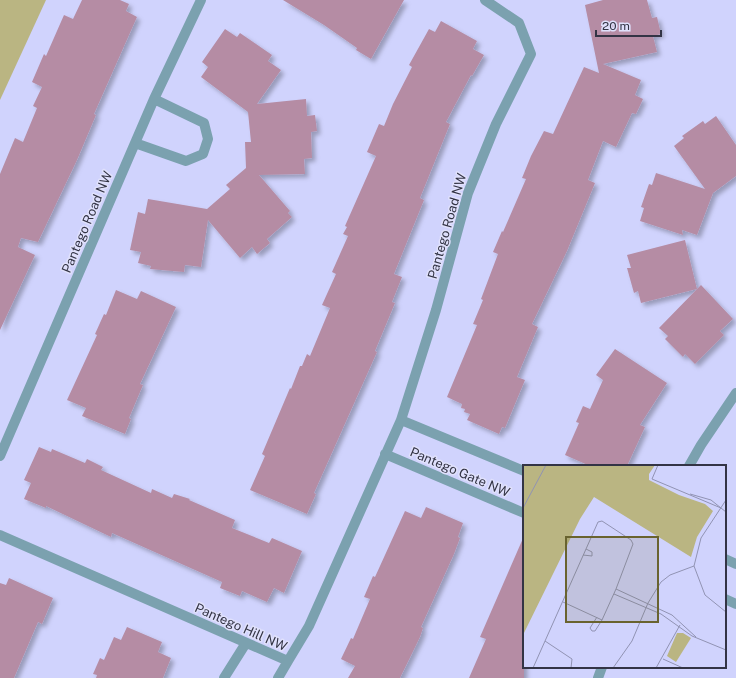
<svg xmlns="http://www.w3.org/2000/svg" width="736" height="678" font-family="'Public Sans',sans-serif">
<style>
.green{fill:#bab582}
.building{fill:#b58ca4;filter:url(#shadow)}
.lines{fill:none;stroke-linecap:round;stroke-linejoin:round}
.minor{stroke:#7ba1af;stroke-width:10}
.tertiary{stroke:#7ba1af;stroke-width:10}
.labels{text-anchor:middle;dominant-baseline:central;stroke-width:3;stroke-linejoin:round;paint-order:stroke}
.street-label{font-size:13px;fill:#333445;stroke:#e0e1fc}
.inset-road{fill:none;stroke:#9193b3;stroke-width:1}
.view{fill:#69632f;fill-opacity:0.15;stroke:#69632f;stroke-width:2}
.inset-edge{fill:none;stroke:#333445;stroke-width:2}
</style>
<defs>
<filter id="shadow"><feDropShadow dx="3.5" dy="3.5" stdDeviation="2" flood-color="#0004"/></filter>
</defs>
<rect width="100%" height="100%" fill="#d0d3fd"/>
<path class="green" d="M 0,0 L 46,0 L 0,100 Z"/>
<path class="building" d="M 82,0 L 120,0 L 129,4 L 126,11 L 137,17 L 94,114 L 96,115 L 77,160 L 38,242 L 21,238 L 18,247 L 35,255 L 0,330 L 0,174 L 15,138 L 23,142 L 37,108 L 33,106 L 42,87 L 32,82 L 44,54 L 46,56 L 64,15 L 73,19 Z
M 283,0 L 404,0 L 371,59 L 356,50 L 357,48 L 324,25 Z
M 603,0 L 647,0 L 652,18 L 657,17 L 661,34 L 653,36 L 657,52 L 603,64 L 641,80 L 635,95 L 643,99 L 636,114 L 632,113 L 616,147 L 603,141 L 588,180 L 595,183 L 567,251 L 532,324 L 538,327 L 517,377 L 525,380 L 505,428 L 502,427 L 499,434 L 467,420 L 470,414 L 464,412 L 465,409 L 461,408 L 462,404 L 447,397 L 477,325 L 473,324 L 483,300 L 481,299 L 498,254 L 493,252 L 502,231 L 503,232 L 526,179 L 522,178 L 531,156 L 544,131 L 553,134 L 584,67 L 599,73 L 585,5 Z
M 441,21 L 477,41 L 473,49 L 484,55 L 472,76 L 471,75 L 446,122 L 450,124 L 420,198 L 424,200 L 394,274 L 402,277 L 392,302 L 395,303 L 375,351 L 377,352 L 314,493 L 316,494 L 307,514 L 250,490 L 265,456 L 262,454 L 290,388 L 291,389 L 300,366 L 302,366 L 307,354 L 310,356 L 330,308 L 322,305 L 336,274 L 332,272 L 348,236 L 343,234 L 347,227 L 345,226 L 376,156 L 367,152 L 379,124 L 384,126 L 393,104 L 412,67 L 409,65 L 429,29 L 435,32 Z
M 225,29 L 237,37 L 240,33 L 272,55 L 268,61 L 281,70 L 257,104 L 306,99 L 307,116 L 315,115 L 317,131 L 311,132 L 312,158 L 304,159 L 305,174 L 259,175 L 290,211 L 288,213 L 292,217 L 267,239 L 270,243 L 257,254 L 252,247 L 240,258 L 208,220 L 201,267 L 185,265 L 184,272 L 150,269 L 151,266 L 138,263 L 141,252 L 130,250 L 138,212 L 145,214 L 148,199 L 207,209 L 230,189 L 226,185 L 246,168 L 245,142 L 251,142 L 248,112 L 201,77 L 208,67 L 202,62 Z
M 716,116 L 736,145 L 736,176 L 713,193 L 697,235 L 682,230 L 683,235 L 640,221 L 644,208 L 641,207 L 649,184 L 652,185 L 656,173 L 705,189 L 674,146 L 684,138 L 682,136 L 703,121 L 705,124 Z
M 685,240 L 697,289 L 701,285 L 733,319 L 720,331 L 724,335 L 695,364 L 685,354 L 683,357 L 665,339 L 668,336 L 659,328 L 697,289 L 641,303 L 638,291 L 634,293 L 627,268 L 631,268 L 627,255 Z
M 116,290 L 137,299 L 141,291 L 176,307 L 140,384 L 143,385 L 129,418 L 131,419 L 125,434 L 82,416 L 86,408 L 67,400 L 97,335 L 95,334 L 104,314 L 106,315 Z
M 615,349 L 667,383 L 640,425 L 645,427 L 627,466 L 590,466 L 565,455 L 579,423 L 576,422 L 583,406 L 590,409 L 603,380 L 596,375 Z
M 39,447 L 51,452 L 52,449 L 85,463 L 87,459 L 103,467 L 101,470 L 151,493 L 152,489 L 172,498 L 174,494 L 190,499 L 189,500 L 235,520 L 232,528 L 269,543 L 272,538 L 302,551 L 284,593 L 274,588 L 267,602 L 242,591 L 240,596 L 220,588 L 222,582 L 112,533 L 111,537 L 46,506 L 46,508 L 24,499 L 31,483 L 24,480 Z
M 426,507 L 463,523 L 458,537 L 460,538 L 454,554 L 421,627 L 423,628 L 420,637 L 400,678 L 348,678 L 355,666 L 341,659 L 351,638 L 353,639 L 370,599 L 364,597 L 373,576 L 375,577 L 405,511 L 421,518 Z
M 524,536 L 524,678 L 469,678 L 486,639 L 480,637 Z
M 9,578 L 53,598 L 42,624 L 38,622 L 14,678 L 0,678 L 0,583 L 6,585 Z
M 127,627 L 162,642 L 158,652 L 171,658 L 163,678 L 96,678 L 97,675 L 93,674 L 100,658 L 104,660 L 114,637 L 121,640 Z"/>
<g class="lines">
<path class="minor" d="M 135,143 L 186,161 L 203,154 L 208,139 L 204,123 L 154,99
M 401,420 L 524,471
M 385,454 L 524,513
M 0,456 L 154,99 L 201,0
M 0,535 L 288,661 L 309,626 L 401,420 L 436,310 L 468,193 L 496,124 L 531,54 L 519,23 L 485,0
M 725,559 L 736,564
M 725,599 L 736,604
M 224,678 L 246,643
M 278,678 L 288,661"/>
<path class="tertiary" d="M 689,466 L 701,445 L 736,393
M 598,678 L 602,667"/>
</g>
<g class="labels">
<g class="street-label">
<text transform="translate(87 222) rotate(-67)">Pantego Road NW</text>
<text transform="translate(447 226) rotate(-74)">Pantego Road NW</text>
<text transform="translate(460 472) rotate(23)">Pantego Gate NW</text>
<text transform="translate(241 627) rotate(24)">Pantego Hill NW</text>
</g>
</g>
<g transform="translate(523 465)">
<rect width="203" height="203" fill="#d0d3fd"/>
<path d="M 0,0 L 132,0 L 126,9 L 126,15 L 156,30 L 182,39 L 190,46 L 174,72 L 168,92 L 71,32 L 57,54 L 0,170 ZM 154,168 L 160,168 L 168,173 L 153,197 L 144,191 Z" fill="#bab582"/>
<path class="inset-road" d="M 135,0 L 129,14 L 198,43M 167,29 L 188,35 L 203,47M 203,35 L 178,73 L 171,101 L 182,130 L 203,147M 0,43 L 23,0M 60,90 L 69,91 L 69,87 L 63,84M 93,124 L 149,150 L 173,172M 91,129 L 138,149 L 169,171 L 203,185M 74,152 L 67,163 L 69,166 L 72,166 L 79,155M 22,176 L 49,194 L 48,203M 140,194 L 160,203M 10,203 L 63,84 L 75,57 L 79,56 L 108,75 L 110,79 L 93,124 L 79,155 L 40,137M 90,203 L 109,176 L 125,138 L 138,117 L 147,110 L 171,101M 133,203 L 157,160"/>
<path class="view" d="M 43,72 L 135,72 L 135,157 L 43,157 Z"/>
<rect width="203" height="203" class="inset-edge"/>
</g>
<path d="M596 30v6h65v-6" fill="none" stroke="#333445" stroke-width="2"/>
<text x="602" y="30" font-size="12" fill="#333445" stroke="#e0e1fc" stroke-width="3" paint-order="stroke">20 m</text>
</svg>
